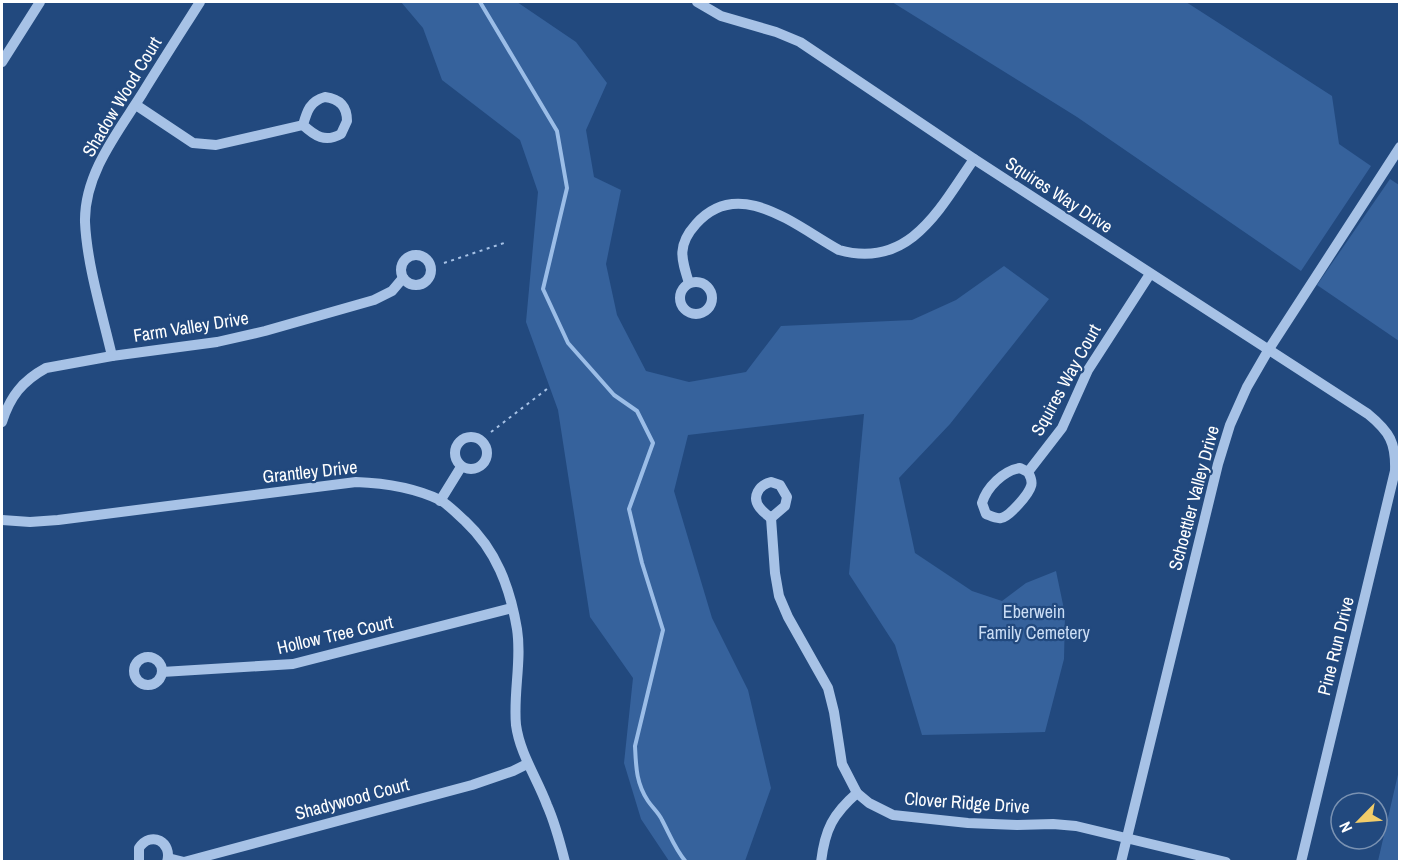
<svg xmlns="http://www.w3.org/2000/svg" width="1401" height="863" viewBox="0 0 1401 863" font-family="'Archivo Narrow',sans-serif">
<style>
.green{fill:#36629c}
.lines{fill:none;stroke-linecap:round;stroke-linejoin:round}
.stream{stroke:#9bbde7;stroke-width:4}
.path{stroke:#a7c2e6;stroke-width:2;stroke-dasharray:3 4.5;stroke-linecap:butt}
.minor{stroke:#a7c2e6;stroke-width:10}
.labels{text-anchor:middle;stroke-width:4.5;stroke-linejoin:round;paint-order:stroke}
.street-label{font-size:18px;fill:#fff;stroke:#22497e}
.park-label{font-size:18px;fill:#caddf5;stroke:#22497e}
</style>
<rect width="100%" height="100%" fill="#22497e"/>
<g class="green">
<path d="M 401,2 L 517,2 L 576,42 L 607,83 L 586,130 L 594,177 L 621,190 L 606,264 L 617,315 L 646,371 L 689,382 L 746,372 L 781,326 L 912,320 L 956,300 L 1004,266 L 1049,299 L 950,424 L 899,478 L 915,553 L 972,591 L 1002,601 L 1026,583 L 1056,571 L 1065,614 L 1064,659 L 1045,732 L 922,735 L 895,645 L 849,574 L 864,414 L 688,435 L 674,491 L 712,618 L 748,690 L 771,788 L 745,861 L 669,861 L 641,819 L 624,763 L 633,678 L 590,617 L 558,410 L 526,322 L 538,192 L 520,140 L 442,80 L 423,28 Z"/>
<path d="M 892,2 L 1186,2 L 1332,96 L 1339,144 L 1371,166 L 1301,271 L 1077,117 Z"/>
<path d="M 1390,179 L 1399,185 L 1399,341 L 1317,285 Z"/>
<path d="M 1399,770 L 1399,861 L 1378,861 Z"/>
</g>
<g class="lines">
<path class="stream" d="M 480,2 L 557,131 L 567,188 L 543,289 L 568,343 L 614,395 L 637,411 L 653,443 L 629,509 L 642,563 L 663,630 L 635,746 C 636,766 636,783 648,801 C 652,807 659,813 662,820 C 670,835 675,849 686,862"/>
<g class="path">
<path d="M 444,263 L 504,243"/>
<path d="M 491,432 L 547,389"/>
</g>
<g class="minor">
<path d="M 697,2 L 721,16 L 776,32 L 800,42 L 974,159 L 1368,414 C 1390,432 1396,443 1395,471 L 1301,862"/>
<path d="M 2,62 L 40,2"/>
<path d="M 325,97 C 340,99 347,107 347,121 L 341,134 C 325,143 315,136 303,125 C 307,111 310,101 325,97 Z"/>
<path d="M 136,105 L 193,143 L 216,145 L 303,125"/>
<circle cx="416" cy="270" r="15"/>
<circle cx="696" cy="298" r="16"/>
<path d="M 689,283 C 681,258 677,245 696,224 C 739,175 797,227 839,250 C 910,270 940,208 974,159"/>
<path d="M 112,356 C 102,313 87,265 85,222 C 84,174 118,132 142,94 C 161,63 181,32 200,2"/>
<path d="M 2,422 C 10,397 22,381 46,368 L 112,356 L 217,342 L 265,331 L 374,300 L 392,291 L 403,278"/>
<circle cx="471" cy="453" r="16"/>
<path d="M 1020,468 L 1028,472 C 1030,476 1033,481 1031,486 C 1029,494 1009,517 1001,518 C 996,519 991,516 986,514 L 982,503 C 987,487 1003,471 1020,468 Z"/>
<path d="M 1028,472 L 1062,428 L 1088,370 L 1150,274"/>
<path d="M 771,482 L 780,485 L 787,497 L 785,506 L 771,518 C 767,515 763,512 760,508 C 751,497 759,485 771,482 Z"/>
<path d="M 440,501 L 461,467"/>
<path d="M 771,518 L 775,573 L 779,596 L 788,617 L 828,688 L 834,712 L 842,764 L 857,793 L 869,803 L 893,815 L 968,823 L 1017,825 L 1053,824 L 1076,826 L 1226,862"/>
<path d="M 2,520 L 30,522 L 58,520 L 356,482 C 383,483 415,488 440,500 C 449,505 457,514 465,521 C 496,550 510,587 517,629 C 522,661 513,693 516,725 C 520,754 537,778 547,805 C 555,823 560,842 565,862"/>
<circle cx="148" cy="671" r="14"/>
<path d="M 162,672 L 293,664 L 512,608"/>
<path d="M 168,858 L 184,862 L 472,785 L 513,771 L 527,764"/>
<path d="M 139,862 L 139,848 C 151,830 173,842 167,862"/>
<path d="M 821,862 C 825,829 833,814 857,793"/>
<path d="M 1121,862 L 1218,464 L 1230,425 L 1247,387 L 1269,349 L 1400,147"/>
</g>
</g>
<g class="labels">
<g class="street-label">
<text transform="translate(122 97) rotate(-59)" y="6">Shadow Wood Court</text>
<text transform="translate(1059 195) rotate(33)" y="6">Squires Way Drive</text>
<text transform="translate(191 327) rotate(-9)" y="6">Farm Valley Drive</text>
<text transform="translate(1066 380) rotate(-61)" y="6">Squires Way Court</text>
<text transform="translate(310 472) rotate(-6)" y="6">Grantley Drive</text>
<text transform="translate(1194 498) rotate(-75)" y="6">Schoettler Valley Drive</text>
<text transform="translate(335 635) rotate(-13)" y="6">Hollow Tree Court</text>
<text transform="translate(1336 646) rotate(-76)" y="6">Pine Run Drive</text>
<text transform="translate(352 799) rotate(-15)" y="6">Shadywood Court</text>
<text transform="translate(967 803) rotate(4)" y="6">Clover Ridge Drive</text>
</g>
<g class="park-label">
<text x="1034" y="618">Eberwein<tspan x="1034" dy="21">Family Cemetery</tspan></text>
</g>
</g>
<rect width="1401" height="863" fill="none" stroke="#ffffff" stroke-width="6"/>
<g transform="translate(1359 821) rotate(245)"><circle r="28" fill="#22497e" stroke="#7a92b2" stroke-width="1.5"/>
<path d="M0-4.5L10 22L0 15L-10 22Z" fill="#f2cd6a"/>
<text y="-9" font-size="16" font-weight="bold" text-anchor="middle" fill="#ffffff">N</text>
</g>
</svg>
